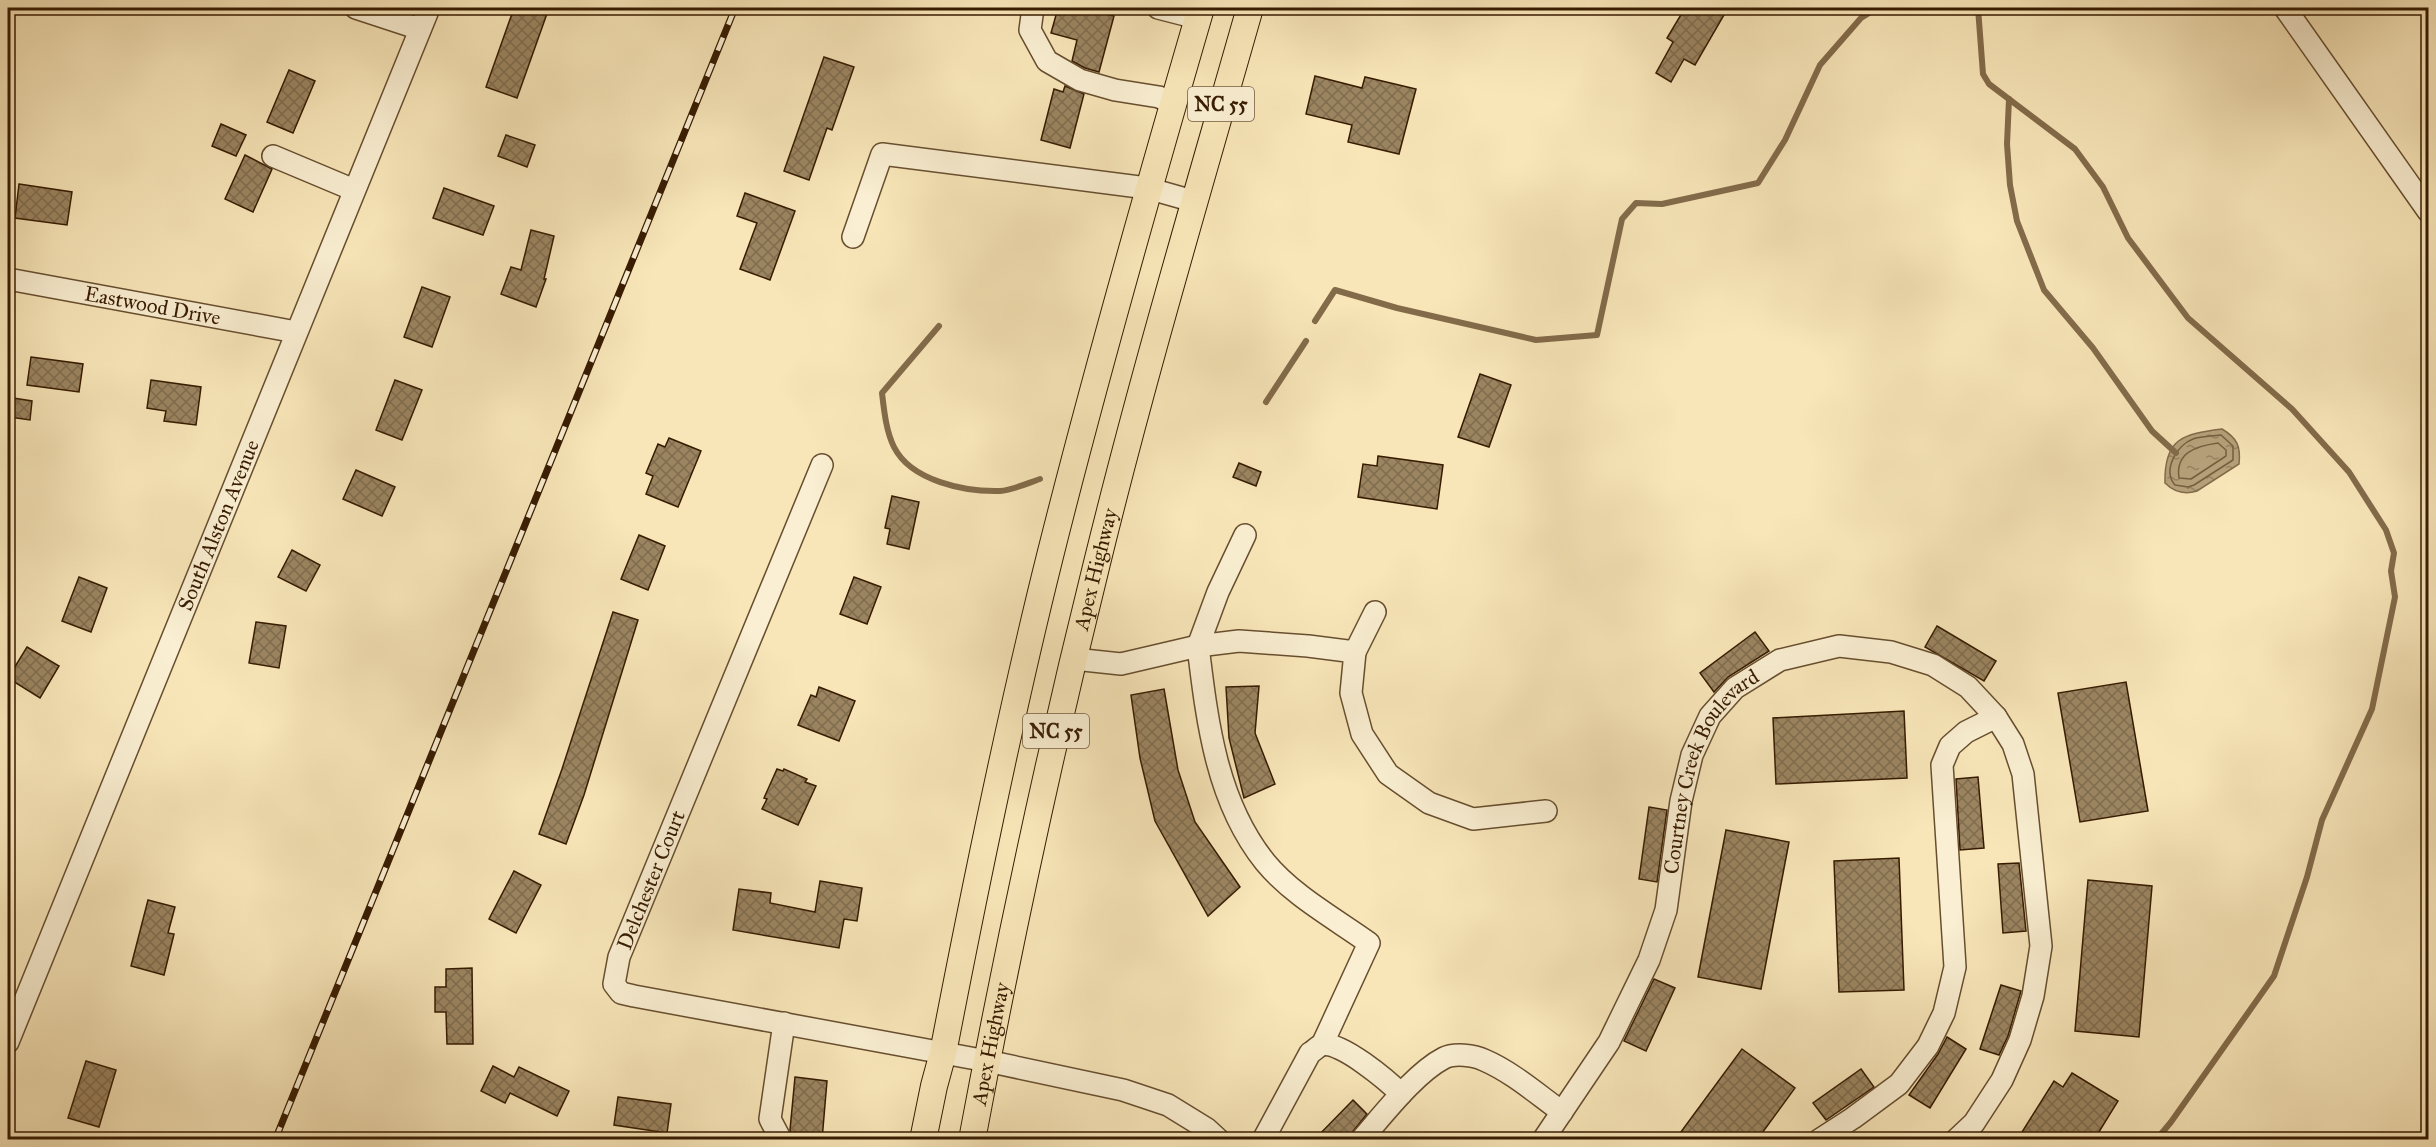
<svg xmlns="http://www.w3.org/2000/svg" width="2436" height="1147" viewBox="0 0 2436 1147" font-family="'IM FELL Great Primer',serif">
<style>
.water{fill:url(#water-ripples);stroke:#836b4a;stroke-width:1.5}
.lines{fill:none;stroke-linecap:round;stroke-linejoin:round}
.shore{stroke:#765e3e;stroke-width:1.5}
.stream{stroke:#836b4a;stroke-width:6}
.building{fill:url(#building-cross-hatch);stroke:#371b01;stroke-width:1.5}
.minor-casing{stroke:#674e2f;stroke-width:24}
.major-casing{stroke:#371b01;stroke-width:28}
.minor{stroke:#faefd2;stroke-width:21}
.major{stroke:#f8e6b9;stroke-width:26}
.rail-casing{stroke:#371b01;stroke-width:7}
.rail{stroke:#faefd2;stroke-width:4.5;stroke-dasharray:14;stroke-linecap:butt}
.labels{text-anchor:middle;stroke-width:4.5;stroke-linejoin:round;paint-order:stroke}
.shield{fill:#faefd2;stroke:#725b40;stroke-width:1.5}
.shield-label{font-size:20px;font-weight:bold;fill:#371b01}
.street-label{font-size:21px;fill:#371b01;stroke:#faefd2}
</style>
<defs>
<pattern id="water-ripples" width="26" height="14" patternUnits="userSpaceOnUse" patternTransform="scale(1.5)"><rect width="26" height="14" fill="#b6a17a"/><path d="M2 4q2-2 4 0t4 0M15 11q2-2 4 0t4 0" fill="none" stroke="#958262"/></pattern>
<pattern id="building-cross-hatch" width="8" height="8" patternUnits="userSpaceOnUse" patternTransform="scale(1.5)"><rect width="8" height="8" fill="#9b8561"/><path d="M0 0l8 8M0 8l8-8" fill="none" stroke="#7f6c4e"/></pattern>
</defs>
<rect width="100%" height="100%" fill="#f8e6b9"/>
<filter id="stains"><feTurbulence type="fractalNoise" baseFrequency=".00333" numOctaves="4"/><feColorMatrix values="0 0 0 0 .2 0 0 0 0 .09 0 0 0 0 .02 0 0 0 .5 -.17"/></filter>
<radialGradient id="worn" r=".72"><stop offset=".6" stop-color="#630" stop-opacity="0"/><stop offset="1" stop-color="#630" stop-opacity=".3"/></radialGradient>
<path class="water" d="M 2222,429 C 2237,438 2241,446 2239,464 L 2197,491 C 2184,495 2174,492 2165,483 C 2164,438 2183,434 2222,429 Z"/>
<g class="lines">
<g class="shore">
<path d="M 2221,435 L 2233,446 L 2233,460 L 2194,485 L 2188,487 L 2175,485 C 2162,470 2177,445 2193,439 C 2200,436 2213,436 2221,435 Z"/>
<path d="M 2218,443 L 2226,450 L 2226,456 L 2191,479 L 2179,478 C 2175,452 2197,446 2218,443 Z"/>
</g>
<g class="stream">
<path d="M 1978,8 L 1983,74 L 1989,84 L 2075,149 L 2103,187 L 2128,238 L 2188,318 L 2292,409 L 2349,472 L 2386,530 L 2394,553 L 2391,571 L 2395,597 L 2372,709 L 2322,820 L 2307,877 L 2274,976 L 2171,1122 L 2156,1140"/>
<path d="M 2009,99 L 2007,144 L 2010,185 L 2017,221 L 2044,290 L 2093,348 L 2152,431 L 2176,453"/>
<path d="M 1315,321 L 1335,290 L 1397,308 L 1536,340 L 1597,335 L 1622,219 L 1636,203 L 1662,204 L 1758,183 L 1785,140 L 1820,65 L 1861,18 L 1877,8"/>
<path d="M 939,326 L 882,393 C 884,410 886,431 894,447 C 911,481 965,492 1000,491 C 1013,490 1028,483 1040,479"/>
<path d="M 1266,402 L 1306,341"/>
</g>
</g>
<g class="building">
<path d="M 514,8 L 549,8 L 517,98 L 486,87 Z"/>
<path d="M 1058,8 L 1084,8 L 1114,16 L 1099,72 L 1085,68 L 1072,61 L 1077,40 L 1051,33 Z"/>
<path d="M 1685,8 L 1728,8 L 1695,65 L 1684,59 L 1671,82 L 1656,73 L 1673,42 L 1667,38 Z"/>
<path d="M 824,57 L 854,67 L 832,130 L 827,128 L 809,180 L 784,171 Z"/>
<path d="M 289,70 L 315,81 L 293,133 L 267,122 Z"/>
<path d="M 1315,76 L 1362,88 L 1365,77 L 1416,89 L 1399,154 L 1348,142 L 1352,125 L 1306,114 Z"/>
<path d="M 1065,86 L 1084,94 L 1070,148 L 1041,140 L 1054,89 L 1063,92 Z"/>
<path d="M 221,124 L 246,135 L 236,156 L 212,146 Z"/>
<path d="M 506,135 L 535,145 L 527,167 L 498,156 Z"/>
<path d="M 245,155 L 272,169 L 253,212 L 225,199 Z"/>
<path d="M 19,184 L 72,192 L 67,225 L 15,218 Z"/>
<path d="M 444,188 L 494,206 L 483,235 L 433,218 Z"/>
<path d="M 745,193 L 795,211 L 770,280 L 740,269 L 757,223 L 737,216 Z"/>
<path d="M 531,230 L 554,236 L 544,279 L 546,279 L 536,307 L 501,294 L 511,267 L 521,270 Z"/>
<path d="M 422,287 L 450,297 L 432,347 L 404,337 Z"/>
<path d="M 31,357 L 83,364 L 79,392 L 27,385 Z"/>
<path d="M 1480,374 L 1511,385 L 1489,447 L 1458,437 Z"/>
<path d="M 151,380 L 201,387 L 196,425 L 164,421 L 166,411 L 147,408 Z"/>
<path d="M 395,380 L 422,390 L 402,440 L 376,430 Z"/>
<path d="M 13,398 L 32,401 L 30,420 L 10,417 Z"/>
<path d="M 669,438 L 701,451 L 678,507 L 646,494 L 653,476 L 646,473 L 658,444 L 665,447 Z"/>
<path d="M 1378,456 L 1443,465 L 1437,509 L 1358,497 L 1363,464 L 1377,466 Z"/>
<path d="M 1239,463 L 1261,472 L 1256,486 L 1233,477 Z"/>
<path d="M 356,470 L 395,487 L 382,516 L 343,499 Z"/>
<path d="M 892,496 L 919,502 L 909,549 L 887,544 L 890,529 L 885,528 Z"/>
<path d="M 639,535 L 665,546 L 648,590 L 621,579 Z"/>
<path d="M 292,550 L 320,565 L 306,591 L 278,577 Z"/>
<path d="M 79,577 L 107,588 L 91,632 L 62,621 Z"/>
<path d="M 854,577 L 881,587 L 867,624 L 840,614 Z"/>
<path d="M 613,612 L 638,620 L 584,795 L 566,844 L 539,834 L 562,769 Z"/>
<path d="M 256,622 L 286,626 L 279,668 L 249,663 Z"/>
<path d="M 1937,626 L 1996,661 L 1984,681 L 1925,647 Z"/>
<path d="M 1755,632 L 1769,651 L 1728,677 L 1714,692 L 1700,673 Z"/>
<path d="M 27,647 L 59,666 L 40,698 L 8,678 Z"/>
<path d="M 2126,682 L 2148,811 L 2080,822 L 2058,693 Z"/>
<path d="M 1259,686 L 1255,733 L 1275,784 L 1244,798 L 1229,738 L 1226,687 Z"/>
<path d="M 819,687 L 855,701 L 839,741 L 798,725 L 811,695 L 816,697 Z"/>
<path d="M 1164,689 L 1178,770 L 1195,822 L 1240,887 L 1208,916 L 1155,821 L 1140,758 L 1131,695 Z"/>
<path d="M 1904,711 L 1907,778 L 1776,784 L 1773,718 Z"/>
<path d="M 777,769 L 783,771 L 784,769 L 807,779 L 805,782 L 816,786 L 798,825 L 762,809 L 767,799 L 764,798 Z"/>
<path d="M 1978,777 L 1984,848 L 1960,850 L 1956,779 Z"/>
<path d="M 1649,807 L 1667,810 L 1657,882 L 1639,879 Z"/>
<path d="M 1726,830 L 1789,842 L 1761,989 L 1698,977 Z"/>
<path d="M 1899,858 L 1904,990 L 1839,992 L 1834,861 Z"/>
<path d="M 2019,863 L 2026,931 L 2003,933 L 1998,864 Z"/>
<path d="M 514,871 L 541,885 L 516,933 L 489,919 Z"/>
<path d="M 2088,880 L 2152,886 L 2139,1037 L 2075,1031 Z"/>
<path d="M 820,881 L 862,888 L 857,921 L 844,919 L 839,948 L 733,930 L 739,889 L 771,893 L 770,903 L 815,912 Z"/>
<path d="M 148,900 L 175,907 L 168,933 L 174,934 L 164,975 L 131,966 Z"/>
<path d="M 472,968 L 473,1044 L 447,1044 L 446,1012 L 435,1012 L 435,987 L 446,987 L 446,969 Z"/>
<path d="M 1654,979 L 1675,988 L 1646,1051 L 1624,1041 Z"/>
<path d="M 2001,985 L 2021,991 L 2008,1036 L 1999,1055 L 1980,1049 Z"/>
<path d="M 1947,1037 L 1966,1049 L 1930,1108 L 1909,1095 L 1938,1054 Z"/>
<path d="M 1742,1049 L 1795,1088 L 1757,1140 L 1675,1140 Z"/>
<path d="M 86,1061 L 116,1070 L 99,1127 L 68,1118 Z"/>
<path d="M 493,1066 L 514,1077 L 519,1067 L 569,1091 L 557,1116 L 510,1093 L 505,1103 L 481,1091 Z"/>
<path d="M 1861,1069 L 1874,1087 L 1826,1120 L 1813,1103 Z"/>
<path d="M 2072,1073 L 2118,1101 L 2094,1140 L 2017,1140 L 2054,1081 L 2063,1087 Z"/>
<path d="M 795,1077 L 827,1081 L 822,1140 L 794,1140 L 790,1130 Z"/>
<path d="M 618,1097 L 671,1104 L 667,1133 L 614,1125 Z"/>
<path d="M 1353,1100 L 1367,1114 L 1350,1135 L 1345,1140 L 1314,1140 Z"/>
</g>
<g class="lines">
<defs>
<g id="minor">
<path d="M 356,8 L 420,29"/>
<path d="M 1033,8 L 1030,30 L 1047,61 L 1080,80 L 1115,90 L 1159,97 L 1172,103"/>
<path d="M 1158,8 L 1197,18"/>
<path d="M 2285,8 L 2428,211"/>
<path d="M 273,156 L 354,190"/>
<path d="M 853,237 L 882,154 L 1147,188 L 1193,201"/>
<path id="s1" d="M 8,279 L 296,332"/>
<path d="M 822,465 L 619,957 L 614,984 L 621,993 L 634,996 L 987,1061 L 1123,1090 L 1168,1105 L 1207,1129 L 1219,1140"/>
<path d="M 1245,535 L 1218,592 L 1198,646 L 1239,641 L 1308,646 L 1355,652 L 1351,693 L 1362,734 L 1388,774 L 1429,803 L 1473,819 L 1546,811"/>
<path d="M 1355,652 L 1375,612"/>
<path d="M 1074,659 L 1121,664 L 1198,646 C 1207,720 1216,801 1265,862 C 1292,895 1334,918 1369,943 L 1322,1045"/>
<path id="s2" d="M 8,1042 L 429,8"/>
<path d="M 781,1140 L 770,1119 L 784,1023"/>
<path d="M 1263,1140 L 1310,1053 C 1314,1051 1318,1046 1322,1045 C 1340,1040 1389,1082 1401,1094"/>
<path d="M 1361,1140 C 1383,1115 1415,1073 1444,1058 C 1454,1053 1474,1055 1484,1060 C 1512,1072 1537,1094 1562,1112"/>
<path id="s3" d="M 1543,1140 L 1609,1042 L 1649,960 L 1666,910 L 1681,801 L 1692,755 L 1710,716 L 1735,688 L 1780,660 L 1839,646 L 1891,652 L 1933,665 L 1968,687 L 1996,717 L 2013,744 L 2023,774 L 2041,946 L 2033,996 L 2020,1040 L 2002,1080 L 1974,1123 L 1956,1140"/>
<path d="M 1819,1140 L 1853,1118 L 1899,1084 L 1928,1046 L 1944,1013 L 1955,967 L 1942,765 L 1950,746 L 1966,732 L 1996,717"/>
</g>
<g id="major">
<path d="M 923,1140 L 934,1086 L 943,1053 C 975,887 1009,720 1050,556 C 1096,372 1148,190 1201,8"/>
<path id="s4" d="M 972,1140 C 1008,947 1049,756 1096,567 C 1142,379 1197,194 1250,8"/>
</g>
</defs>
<use href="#minor" class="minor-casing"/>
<use href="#major" class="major-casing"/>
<use href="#minor" class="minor"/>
<use href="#major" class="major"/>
<defs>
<path id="rail" d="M 275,1140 L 735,8"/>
</defs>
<use href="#rail" class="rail-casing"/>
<use href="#rail" class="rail"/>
</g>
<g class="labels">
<g class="shield">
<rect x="1188" y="87" width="66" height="34" rx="4.5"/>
<rect x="1023" y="714" width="66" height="34" rx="4.5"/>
</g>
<g class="shield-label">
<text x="1221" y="111">NC 55</text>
<text x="1056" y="738">NC 55</text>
</g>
<g class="street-label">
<text dy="7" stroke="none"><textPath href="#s1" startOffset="147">Eastwood Drive</textPath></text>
<text dy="7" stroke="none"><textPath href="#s2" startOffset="558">South Alston Avenue</textPath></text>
<text dy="7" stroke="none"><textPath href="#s4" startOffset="584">Apex Highway</textPath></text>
<text dy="7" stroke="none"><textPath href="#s3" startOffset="412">Courtney Creek Boulevard</textPath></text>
<text transform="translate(651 880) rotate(-68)" y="7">Delchester Court</text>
<text dy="7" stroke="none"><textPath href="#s4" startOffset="98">Apex Highway</textPath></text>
</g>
</g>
<rect width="2436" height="1147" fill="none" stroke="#f8e6b9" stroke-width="30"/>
<rect x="9" y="9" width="2418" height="1129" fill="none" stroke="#371b01" stroke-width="3"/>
<rect x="15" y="15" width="2406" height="1117" fill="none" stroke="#371b01" stroke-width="1.5"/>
<rect width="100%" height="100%" filter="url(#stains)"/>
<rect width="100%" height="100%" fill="url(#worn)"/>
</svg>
